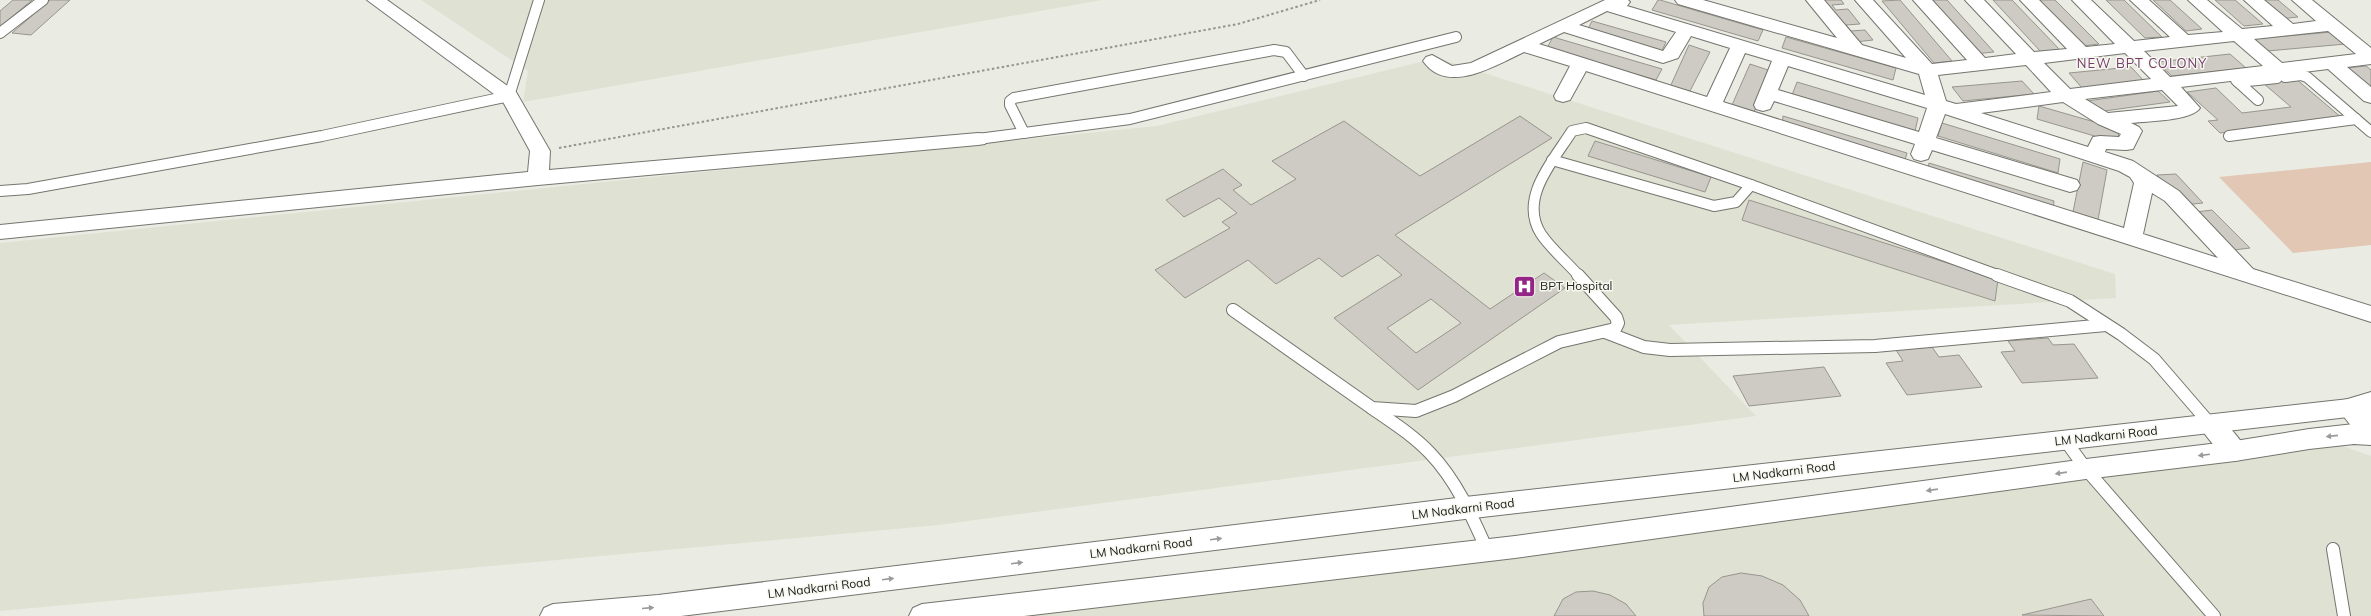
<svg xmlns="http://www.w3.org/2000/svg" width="2371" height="616" viewBox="0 0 2371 616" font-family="Mulish,sans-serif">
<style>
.built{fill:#dfe1d2}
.green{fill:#e1c7b4}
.building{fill:#cecbc4;stroke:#98958e;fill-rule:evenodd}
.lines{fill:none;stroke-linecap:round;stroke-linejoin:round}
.service-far1-casing{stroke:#74756e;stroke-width:12}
.service-casing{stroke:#74756e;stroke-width:14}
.minor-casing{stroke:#74756e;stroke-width:2}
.tertiary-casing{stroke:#74756e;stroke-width:2}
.path{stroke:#94958f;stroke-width:2;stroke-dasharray:2.5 2.5;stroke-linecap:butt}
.service-far1{stroke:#fff;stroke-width:10}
.service{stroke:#fff;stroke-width:12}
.minor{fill:#fff;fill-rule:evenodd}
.tertiary{fill:#fff;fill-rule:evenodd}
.oneway{fill:#9b9b9a}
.labels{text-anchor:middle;stroke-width:3;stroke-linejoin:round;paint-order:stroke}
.poi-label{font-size:12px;fill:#21211e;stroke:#f7f8f0;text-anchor:start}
.street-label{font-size:12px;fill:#21211e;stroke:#f7f8f0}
.neighbourhood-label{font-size:13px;letter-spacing:1px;fill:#753e6c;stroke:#f7f8f0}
</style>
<rect width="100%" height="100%" fill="#eaebe3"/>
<g class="built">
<path d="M 421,0 L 1102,0 L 523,102 L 528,71 Z"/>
<path d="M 1437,58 L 2115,274 L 2116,298 L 1669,325 L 1756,416 L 938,525 L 0,611 L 0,243 L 1157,126 Z"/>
<path d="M 2337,444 L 2371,456 L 2371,616 L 953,616 Z"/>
</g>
<path class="green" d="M 2371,162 L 2371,245 L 2293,253 L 2219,177 Z"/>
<g class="building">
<path d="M 13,0 L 32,0 L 0,27 L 0,11 Z"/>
<path d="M 50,0 L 70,0 L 31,35 L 12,33 Z"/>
<path d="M 1658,0 L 1660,0 L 1763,30 L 1758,41 L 1652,10 Z"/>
<path d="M 1822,0 L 1841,0 L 1844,4 L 1832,5 L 1836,10 L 1848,9 L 1860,24 L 1846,25 L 1851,31 L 1865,30 L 1873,40 L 1855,42 Z"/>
<path d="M 1900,0 L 1952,61 L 1934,63 L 1882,1 Z"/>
<path d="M 1928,0 L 1947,0 L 1994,52 L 1975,54 Z"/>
<path d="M 1993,0 L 2012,0 L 2060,50 L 2041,52 Z"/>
<path d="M 2039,0 L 2055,0 L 2099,44 L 2083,46 Z"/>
<path d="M 2106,0 L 2124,0 L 2162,37 L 2145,38 Z"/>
<path d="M 2153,0 L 2170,0 L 2202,29 L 2186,31 Z"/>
<path d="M 2215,0 L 2235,0 L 2263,24 L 2244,26 Z"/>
<path d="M 2257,0 L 2278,0 L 2298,17 L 2279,19 Z"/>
<path d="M 1592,21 L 1666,42 L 1661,53 L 1587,31 Z"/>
<path d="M 2331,32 L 2346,44 L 2267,51 L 2253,39 Z"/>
<path d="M 1553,37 L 1662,69 L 1656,80 L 1547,48 Z"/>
<path d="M 1786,37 L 1896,68 L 1893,80 L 1782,48 Z"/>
<path d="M 1689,45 L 1710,52 L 1690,91 L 1670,87 Z"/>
<path d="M 2230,54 L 2246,68 L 2172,76 L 2157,62 Z"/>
<path d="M 1750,64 L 1771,71 L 1754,112 L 1732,105 Z"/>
<path d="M 2366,66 L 2371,70 L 2371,88 L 2347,68 Z"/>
<path d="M 2131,67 L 2145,82 L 2082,88 L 2069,73 Z"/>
<path d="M 2296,79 L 2342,118 L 2220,133 L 2208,121 L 2218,120 L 2187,92 L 2216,88 L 2242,113 L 2291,107 L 2263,83 Z"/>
<path d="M 2022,81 L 2034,94 L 1963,101 L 1952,87 Z"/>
<path d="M 1797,82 L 1918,118 L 1915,131 L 1792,95 Z"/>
<path d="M 2158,91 L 2170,102 L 2097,112 L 2087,101 Z"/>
<path d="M 2039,106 L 2119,129 L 2118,143 L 2037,119 Z"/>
<path d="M 1520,116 L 1552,138 L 1395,235 L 1490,309 L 1544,273 L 1565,288 L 1418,390 L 1334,318 L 1402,275 L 1378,255 L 1342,277 L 1319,258 L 1276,284 L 1248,260 L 1185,298 L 1155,270 L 1230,228 L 1222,222 L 1237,213 L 1219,198 L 1184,217 L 1166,200 L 1223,169 L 1242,185 L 1233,190 L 1251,205 L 1296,179 L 1272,161 L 1344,121 L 1420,176 ZM 1431,299 L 1461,323 L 1416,353 L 1387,328 Z"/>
<path d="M 1783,116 L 1907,153 L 1904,164 L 1782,127 Z"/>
<path d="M 1942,123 L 2060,159 L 2058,173 L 1938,136 Z"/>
<path d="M 1595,141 L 1711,177 L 1705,192 L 1588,156 Z"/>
<path d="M 2083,162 L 2107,170 L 2098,220 L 2073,212 Z"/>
<path d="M 1929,163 L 2054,201 L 2053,210 L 1927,172 Z"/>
<path d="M 2176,174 L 2203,203 L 2183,205 L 2157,175 Z"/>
<path d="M 1749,200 L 1998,279 L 1995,301 L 1742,220 Z"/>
<path d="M 2212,210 L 2250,248 L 2234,250 L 2196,212 Z"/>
<path d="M 2048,338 L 2053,345 L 2074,344 L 2098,378 L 2022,383 L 2001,352 L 2015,351 L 2008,341 Z"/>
<path d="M 1932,347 L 1939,357 L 1959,355 L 1982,387 L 1907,395 L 1886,363 L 1903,361 L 1896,350 Z"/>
<path d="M 1824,367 L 1841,396 L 1749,406 L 1733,376 Z"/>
<path d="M 1741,573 L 1762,576 L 1783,585 L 1800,600 L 1809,616 L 1704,616 L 1703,603 L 1709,587 L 1722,577 Z"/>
<path d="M 1593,591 L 1610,595 L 1626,604 L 1636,616 L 1554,616 L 1563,599 L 1576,592 Z"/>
<path d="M 2091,599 L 2104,616 L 2022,615 Z"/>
</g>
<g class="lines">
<defs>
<g id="service-far1">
<path d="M 0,33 L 43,0"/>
<path d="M 2285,77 L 2301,75 L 2307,77 L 2371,132"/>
<path d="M 2236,80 L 2258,100"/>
<path d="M 2238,82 L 2277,78"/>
<path d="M 1024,133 L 1010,105 L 1010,101 L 1014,98 L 1274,50 L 1286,52 L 1304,76"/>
<path d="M 2229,136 L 2356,119"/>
<path d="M 978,139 L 1130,119 L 1456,37"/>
<path d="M 1552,160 L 1714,206 L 1736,202 L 1751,185"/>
<path d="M 0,191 L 28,189 L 322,136 L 509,96 L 539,0"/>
<path d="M 1579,276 C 1567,262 1551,249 1541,234 C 1518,198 1554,160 1572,131 L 1586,128 L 1751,185 L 2000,276"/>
</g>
<g id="service">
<path d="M 1997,275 L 2070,301 L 2121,334 L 2154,359 L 2211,425"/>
<path d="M 1233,310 L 1372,408 L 1416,411 L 1454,396 L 1559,342 L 1615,329 L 1618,323 L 1616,317 L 1578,275"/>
<path d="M 1605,332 L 1644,347 L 1670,350 L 1875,346 L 2106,325"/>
<path d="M 1372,408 C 1392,422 1413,435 1430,453 C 1456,480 1472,516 1487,550"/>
<path d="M 2065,440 L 2086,469 L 2214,616"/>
<path d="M 2333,549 L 2344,616"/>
</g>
<g id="minor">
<path d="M 367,0 L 387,0 L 516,92 L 550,151 L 549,170 L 978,133 L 985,134 L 988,139 L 985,144 L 978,145 L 538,185 L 0,239 L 0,225 L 528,172 L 530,151 L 502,100 Z"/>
<path d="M 1605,0 L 1628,0 L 1630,2 L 1627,6 L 1925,95 L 1919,74 L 1678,4 L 1675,0 L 1703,0 L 1837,38 L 1806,0 L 1824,0 L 1862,45 L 1906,58 L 1855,0 L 1873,0 L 1932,64 L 1967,60 L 1913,0 L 1932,0 L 1985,58 L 2016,54 L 1965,0 L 1984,0 L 2034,52 L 2067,49 L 2020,0 L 2039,0 L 2086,47 L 2115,44 L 2072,0 L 2091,0 L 2134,41 L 2170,37 L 2130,0 L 2149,0 L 2188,35 L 2223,32 L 2188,0 L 2207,0 L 2242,29 L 2273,26 L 2244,0 L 2264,0 L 2293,24 L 2316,21 L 2292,0 L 2312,0 L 2371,48 L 2371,64 L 2347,67 L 2371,87 L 2371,103 L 2364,101 L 2328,69 L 2181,87 L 2200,108 C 2192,121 2147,121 2131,123 L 2139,127 L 2142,131 L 2133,149 L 2126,150 L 2106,149 L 2105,152 L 2133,161 L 2179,191 L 2253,269 L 2371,306 L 2371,322 L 1586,71 L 1570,100 L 1563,102 L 1556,100 L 1554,96 L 1570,66 L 1524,52 C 1496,65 1447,96 1423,61 L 1426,57 L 1432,55 L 1452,66 L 1471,63 ZM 1607,11 L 1676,32 L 1663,51 L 1579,25 ZM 2328,31 L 2356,54 L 2282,63 L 2254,39 ZM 1564,32 L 1663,63 L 1678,58 L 1691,36 L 1730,48 L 1707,97 L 1539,44 ZM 2234,41 L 2263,66 L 2170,77 L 2144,51 ZM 1745,53 L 1772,61 L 1754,105 L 1756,109 L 1763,111 L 1770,109 L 1774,101 L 1915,144 L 1911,154 L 1914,159 L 1921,161 L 1928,159 L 1932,150 L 2070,192 L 2077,190 L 2080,185 L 2077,180 L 1936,138 L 1945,114 L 2119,171 L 2130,177 L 2134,183 L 2124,228 L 1723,102 ZM 2125,53 L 2151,79 L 2070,89 L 2044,63 ZM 2026,65 L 2051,92 L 1956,104 L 1946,101 L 1938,75 ZM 1788,66 L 1927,108 L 1919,132 L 1778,90 ZM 2162,90 L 2178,106 L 2108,113 L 2085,99 ZM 2063,102 L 2098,124 L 2121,134 L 2119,137 L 2100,136 L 2093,137 L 2088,147 L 1981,113 ZM 2152,193 L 2165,201 L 2218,258 L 2143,234 Z"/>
<path d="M 2371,392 L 2371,410 L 2366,412 L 2371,417 L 2371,444 L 2363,441 L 2337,408 L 2341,401 Z"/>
<path d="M 2211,415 C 2225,420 2240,438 2247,451 L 2244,458 C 2241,459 2237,461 2234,461 C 2224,460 2204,434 2199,425 L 2203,418 Z"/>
</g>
<path id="tertiary" d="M 2349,399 L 2371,406 L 2371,445 L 2354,444 L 2309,449 L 2235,461 L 2086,479 L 1515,558 L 1024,616 L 909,616 L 913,608 L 922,604 L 1515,536 L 2086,459 L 2235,441 L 2309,429 L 2354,424 L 2371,425 L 2348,417 L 1465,519 L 681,616 L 540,616 L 544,608 L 553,604 L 658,595 L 1465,497 Z"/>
</defs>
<use href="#service-far1" class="service-far1-casing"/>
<use href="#service" class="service-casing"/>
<use href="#minor" class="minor-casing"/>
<use href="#tertiary" class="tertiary-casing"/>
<path class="path" d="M 559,148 L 1238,24 L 1320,0"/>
<use href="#service-far1" class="service-far1"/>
<use href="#service" class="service"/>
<use href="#minor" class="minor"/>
<use href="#tertiary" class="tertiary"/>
</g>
<defs><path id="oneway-solid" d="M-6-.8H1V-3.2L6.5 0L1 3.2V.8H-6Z"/></defs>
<g class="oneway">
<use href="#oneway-solid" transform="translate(2332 436) rotate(174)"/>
<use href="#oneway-solid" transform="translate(2204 455) rotate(173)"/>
<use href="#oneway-solid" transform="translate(2061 473) rotate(172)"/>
<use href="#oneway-solid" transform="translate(1932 490) rotate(172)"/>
<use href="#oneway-solid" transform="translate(1216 539) rotate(-7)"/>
<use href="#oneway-solid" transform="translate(1017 563) rotate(-7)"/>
<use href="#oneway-solid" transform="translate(888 579) rotate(-7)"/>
<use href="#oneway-solid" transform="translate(648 608) rotate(-5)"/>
</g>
<defs>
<symbol id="hospital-square" viewBox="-11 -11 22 22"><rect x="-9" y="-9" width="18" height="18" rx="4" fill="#942586" stroke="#f7f8f0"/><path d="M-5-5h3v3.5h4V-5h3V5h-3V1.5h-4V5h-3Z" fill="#fff"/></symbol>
</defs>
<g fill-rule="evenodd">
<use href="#hospital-square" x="1512" y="274" width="25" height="25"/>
</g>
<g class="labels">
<g class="poi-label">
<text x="1540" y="290">BPT Hospital</text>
</g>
<g class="street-label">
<text transform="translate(2106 436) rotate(-6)" y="4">LM Nadkarni Road</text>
<text transform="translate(1784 472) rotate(-7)" y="4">LM Nadkarni Road</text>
<text transform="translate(1463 509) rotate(-7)" y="4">LM Nadkarni Road</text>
<text transform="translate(1141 548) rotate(-7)" y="4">LM Nadkarni Road</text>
<text transform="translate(819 588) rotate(-7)" y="4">LM Nadkarni Road</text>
</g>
<g class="neighbourhood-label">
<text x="2142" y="68">NEW BPT COLONY</text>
</g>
</g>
</svg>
